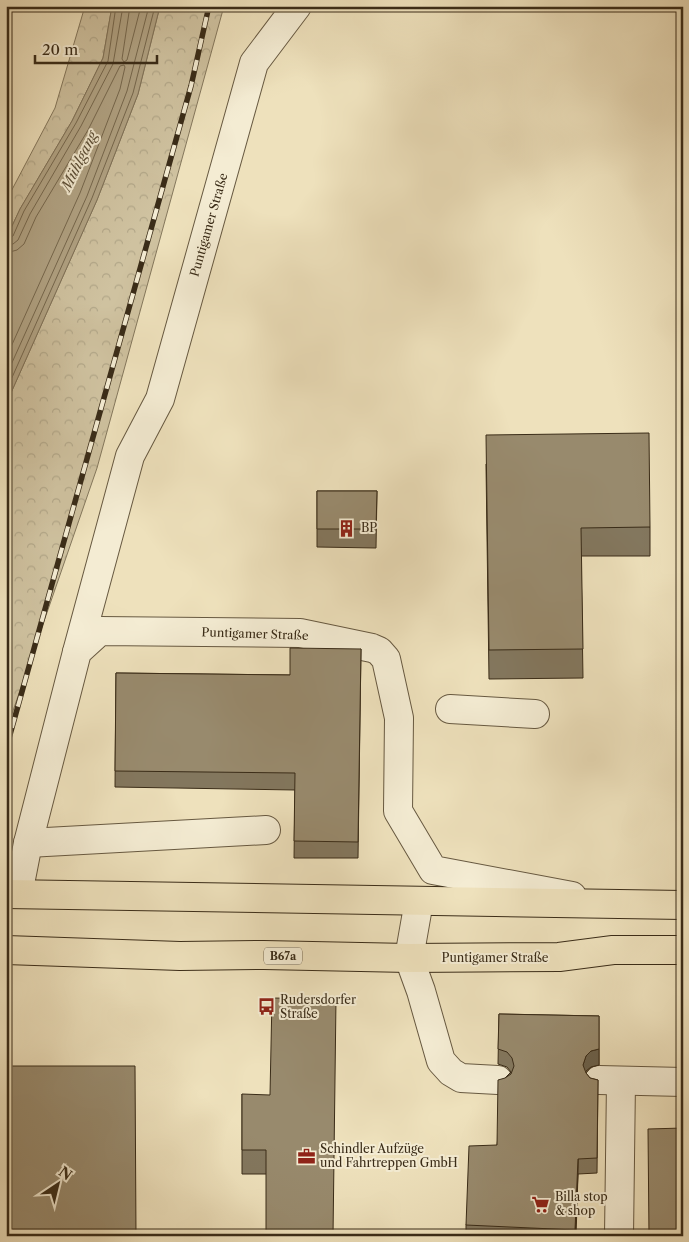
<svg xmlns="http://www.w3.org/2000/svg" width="689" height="1242" viewBox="0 0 689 1242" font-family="'Libre Caslon Text',serif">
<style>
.forest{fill:url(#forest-crowns);stroke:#84775c}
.water{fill:#b1a384;stroke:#817359}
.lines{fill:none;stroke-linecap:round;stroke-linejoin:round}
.shore{stroke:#76684e;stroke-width:1}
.minor-casing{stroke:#675941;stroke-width:30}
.major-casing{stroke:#3a2c18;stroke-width:30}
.minor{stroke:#f4ecd3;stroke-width:28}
.major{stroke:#eee1bc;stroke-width:28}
.rail-casing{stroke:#3a2c18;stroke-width:5.5}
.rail{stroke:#f4ecd3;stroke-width:4;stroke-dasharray:11;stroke-linecap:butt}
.wall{fill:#83775e;stroke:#3a2c18}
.shaded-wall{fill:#6a614c;stroke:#3a2c18}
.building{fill:#988a6d;stroke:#3a2c18}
.labels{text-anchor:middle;stroke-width:4;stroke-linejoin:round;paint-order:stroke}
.shield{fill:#f4ecd3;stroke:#726650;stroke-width:1}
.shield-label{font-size:11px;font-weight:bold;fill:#3a2c18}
.street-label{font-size:12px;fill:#3a2c18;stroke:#f4ecd3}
.poi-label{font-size:12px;fill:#3a2c18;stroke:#f4ecd3;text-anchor:start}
.water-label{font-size:14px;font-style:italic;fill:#5e5038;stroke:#f4ecd3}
</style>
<defs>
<pattern id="forest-crowns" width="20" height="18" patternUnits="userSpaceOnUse" patternTransform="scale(1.25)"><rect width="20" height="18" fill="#cfc2a0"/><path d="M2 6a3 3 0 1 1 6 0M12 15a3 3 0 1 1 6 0" fill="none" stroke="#b2a789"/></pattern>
</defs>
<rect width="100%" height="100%" fill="#eee1bc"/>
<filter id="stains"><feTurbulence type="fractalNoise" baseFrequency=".004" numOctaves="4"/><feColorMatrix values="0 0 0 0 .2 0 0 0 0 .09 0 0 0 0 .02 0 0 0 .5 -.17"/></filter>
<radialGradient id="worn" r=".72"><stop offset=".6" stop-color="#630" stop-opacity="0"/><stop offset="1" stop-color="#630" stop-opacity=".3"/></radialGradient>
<g class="forest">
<path d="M 85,6 L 112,6 L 103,58 L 72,121 L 20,209 L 6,239 L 6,201 L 55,108 Z"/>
<path d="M 160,6 L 224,6 L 97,468 L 6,731 L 6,404 L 97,200 L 138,94 Z"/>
</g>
<path class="water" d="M 112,6 L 160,6 L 138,94 L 97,200 L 6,404 L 6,239 L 20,209 L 72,121 L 103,58 Z"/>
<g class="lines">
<g class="shore">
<path d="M 130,6 L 122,59 L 124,62 L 127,60 L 141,6"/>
<path d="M 6,239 L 13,236 L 24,211 L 76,123 L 108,61 L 116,6"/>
<path d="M 6,245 L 13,244 L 18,240 L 30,214 L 81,126 L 113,64 L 123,6"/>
<path d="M 6,253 L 17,250 L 24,244 L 36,217 L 88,130 L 120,66 L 124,65 L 125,67 L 120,89 L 80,193 L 6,358"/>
<path d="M 6,376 L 87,196 L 127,91 L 149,6"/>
<path d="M 6,391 L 92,198 L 133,93 L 155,6"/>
</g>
<defs>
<g id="minor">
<path d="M 77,652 L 130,456 L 160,399 L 254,63 L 297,6"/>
<path d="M 450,709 L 535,714"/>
<path d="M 28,843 L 266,830"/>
<path d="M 18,894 L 28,843 L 77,652 L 100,631 L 300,633 L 372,648 L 379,651 L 386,659 L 399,718 L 398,811 L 433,870 L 572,896"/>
<path d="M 419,901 L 409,958 L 421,991 L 441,1061 L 451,1072 L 461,1078 L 498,1080"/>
<path d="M 599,1080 L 683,1082"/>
<path d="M 619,1236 L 621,1081"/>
</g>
<g id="major">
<path d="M 6,894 L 683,905"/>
<path d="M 6,950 L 180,956 L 264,955 L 409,958 L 559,957 L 613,950 L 683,950"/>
</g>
</defs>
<use href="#minor" class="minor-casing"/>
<use href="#major" class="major-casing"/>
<use href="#minor" class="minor"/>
<use href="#major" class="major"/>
<defs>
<path id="rail" d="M 6,749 L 191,86 L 209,6"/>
</defs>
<use href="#rail" class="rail-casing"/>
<use href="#rail" class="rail"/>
</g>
<g class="wall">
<path d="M 486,464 L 650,527 L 650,556 L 581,556 L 583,678 L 489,679 Z"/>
<path d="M 317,491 L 377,491 L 376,548 L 317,547 Z"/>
<path d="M 361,649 L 358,858 L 294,858 L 295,790 L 115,787 L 116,673 L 290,675 Z"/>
<path d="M 499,1014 L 599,1016 L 599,1065 L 591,1067 L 586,1073 L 590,1078 L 598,1080 L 597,1173 L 578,1174 L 576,1236 L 466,1236 L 466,1225 L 497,1145 L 505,1078 L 511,1072 L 507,1067 L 498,1064 Z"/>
<path d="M 242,1094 L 334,1236 L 266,1174 L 242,1174 Z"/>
</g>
<g class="shaded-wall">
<path d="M 6,6 L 12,6 L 6,18 Z"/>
<path d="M 599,1049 L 599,1065 L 591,1067 L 586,1071 L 583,1080 L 583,1065 L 586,1056 L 591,1051 Z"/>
<path d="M 578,1159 L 578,1174 L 575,1236 Z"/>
</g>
<g class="building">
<path d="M 649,433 L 650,527 L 581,528 L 583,649 L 489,650 L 486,435 Z"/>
<path d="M 317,491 L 377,491 L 376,529 L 317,529 Z"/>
<path d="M 290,648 L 361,649 L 358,842 L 294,841 L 295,773 L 115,771 L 116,673 L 290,675 Z"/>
<path d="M 272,998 L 336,999 L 333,1236 L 266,1236 L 266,1150 L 242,1150 L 242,1094 L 270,1095 Z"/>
<path d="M 499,1014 L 599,1016 L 599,1049 L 591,1051 L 586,1056 L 583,1065 L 586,1073 L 590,1078 L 598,1080 L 597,1158 L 578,1159 L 575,1230 L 466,1225 L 469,1146 L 497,1145 L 498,1080 L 505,1078 L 511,1074 L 514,1066 L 512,1058 L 507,1052 L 498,1049 Z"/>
<path d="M 6,1066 L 135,1066 L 136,1236 L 6,1236 Z"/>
<path d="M 683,1128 L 683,1236 L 649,1236 L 648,1129 Z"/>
</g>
<defs>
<symbol id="building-bare" viewBox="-9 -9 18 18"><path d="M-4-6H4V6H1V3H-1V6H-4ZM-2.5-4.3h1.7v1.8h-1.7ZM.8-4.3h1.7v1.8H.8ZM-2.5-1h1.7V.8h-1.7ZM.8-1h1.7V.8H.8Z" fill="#8f2418" stroke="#f4ecd3" stroke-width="2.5" paint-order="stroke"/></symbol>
<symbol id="bus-bare" viewBox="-9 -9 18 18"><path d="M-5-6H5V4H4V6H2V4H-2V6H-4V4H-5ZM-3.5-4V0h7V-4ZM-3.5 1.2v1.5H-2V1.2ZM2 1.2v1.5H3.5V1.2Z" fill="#8f2418" stroke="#f4ecd3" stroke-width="2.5" paint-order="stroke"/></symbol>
<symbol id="office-bare" viewBox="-9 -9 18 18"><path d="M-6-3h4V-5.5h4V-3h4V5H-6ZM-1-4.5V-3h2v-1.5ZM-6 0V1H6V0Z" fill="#8f2418" stroke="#f4ecd3" stroke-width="2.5" paint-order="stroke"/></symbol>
<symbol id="supermarket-bare" viewBox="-9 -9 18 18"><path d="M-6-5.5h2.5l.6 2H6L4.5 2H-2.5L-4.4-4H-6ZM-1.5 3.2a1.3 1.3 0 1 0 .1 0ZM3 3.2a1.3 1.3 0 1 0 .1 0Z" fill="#8f2418" stroke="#f4ecd3" stroke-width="2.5" paint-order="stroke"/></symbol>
</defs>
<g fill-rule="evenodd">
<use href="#building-bare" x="334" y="516" width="25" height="25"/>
<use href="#bus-bare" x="254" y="994" width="25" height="25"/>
<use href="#office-bare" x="294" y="1144" width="25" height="25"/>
<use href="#supermarket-bare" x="528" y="1192" width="25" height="25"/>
</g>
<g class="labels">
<rect class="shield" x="264" y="947.5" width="38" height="17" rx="4"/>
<g class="shield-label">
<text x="283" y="960">B67a</text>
</g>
<g class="street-label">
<text transform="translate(209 225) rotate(-74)" y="4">Puntigamer Straße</text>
<text transform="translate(255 634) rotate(2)" y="4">Puntigamer Straße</text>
<text x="495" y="962">Puntigamer Straße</text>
</g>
<g class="poi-label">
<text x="361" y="532">BP</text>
<text x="280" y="1004">Rudersdorfer<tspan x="280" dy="14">Straße</tspan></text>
<text x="320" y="1153">Schindler Aufzüge<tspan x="320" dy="14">und Fahrtreppen GmbH</tspan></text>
<text x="555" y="1201">Billa stop<tspan x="555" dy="14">&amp; shop</tspan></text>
</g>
<g class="water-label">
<text transform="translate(79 161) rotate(-64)" y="5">Mühlgang</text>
</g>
</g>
<rect width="689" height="1242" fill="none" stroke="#eee1bc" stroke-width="25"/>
<rect x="8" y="8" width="674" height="1227" fill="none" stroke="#3a2c18" stroke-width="2.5"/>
<rect x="12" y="12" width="664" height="1217" fill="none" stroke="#3a2c18"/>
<g transform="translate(58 1184) rotate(35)" stroke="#f4ecd3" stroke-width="4" paint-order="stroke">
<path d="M0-4L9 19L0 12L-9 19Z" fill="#3a2c18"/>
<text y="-8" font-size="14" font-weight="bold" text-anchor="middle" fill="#3a2c18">N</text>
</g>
<path d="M35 55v8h122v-8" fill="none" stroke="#3a2c18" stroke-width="2.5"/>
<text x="42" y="55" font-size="15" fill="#3a2c18" stroke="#f4ecd3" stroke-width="4" paint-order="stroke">20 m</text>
<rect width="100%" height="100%" filter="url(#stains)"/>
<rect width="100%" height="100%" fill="url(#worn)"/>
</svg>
